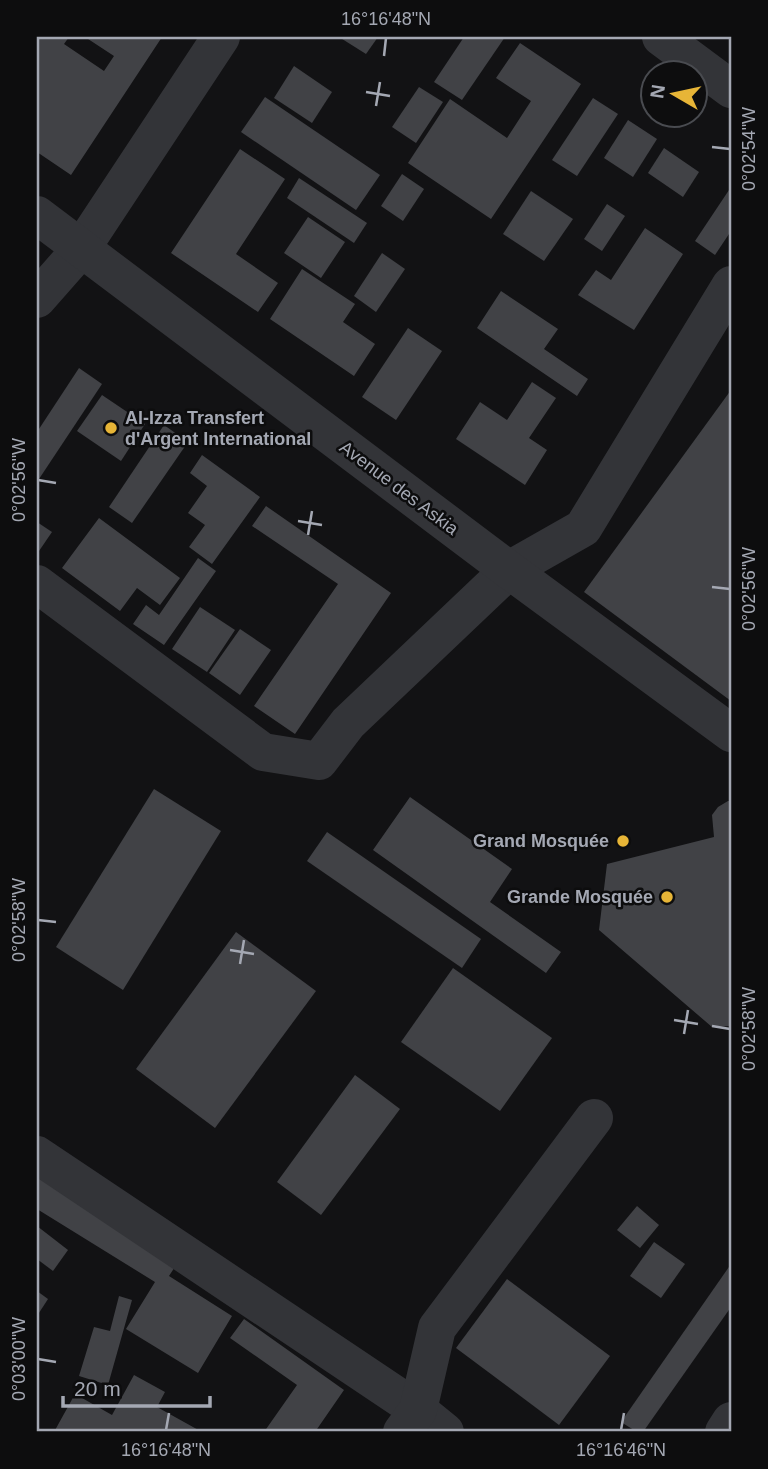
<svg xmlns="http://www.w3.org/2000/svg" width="768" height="1469" viewBox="0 0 768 1469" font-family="Arial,sans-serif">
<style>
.building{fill:#414246}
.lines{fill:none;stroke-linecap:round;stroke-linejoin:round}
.minor{stroke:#333438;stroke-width:38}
.tertiary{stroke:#333438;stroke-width:38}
.ticks{fill:none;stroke:#a4a8b3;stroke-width:2.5}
.poi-dot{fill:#e7b537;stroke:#0d0d0e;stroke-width:2.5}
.labels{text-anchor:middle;stroke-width:5;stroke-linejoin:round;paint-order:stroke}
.poi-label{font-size:18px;font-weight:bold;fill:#a4a8b3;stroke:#0d0d0e;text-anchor:end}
.street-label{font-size:18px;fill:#a4a8b3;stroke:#0d0d0e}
.neatline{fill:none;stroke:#a4a8b3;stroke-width:2.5}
.ticks-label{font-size:18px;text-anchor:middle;fill:#a4a8b3}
</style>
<rect width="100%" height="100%" fill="#121214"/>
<g class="building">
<path d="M 37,37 L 69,37 L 64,44 L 104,71 L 114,56 L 85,37 L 162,37 L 71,175 L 37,152 Z"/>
<path d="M 339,37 L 378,37 L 366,54 Z"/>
<path d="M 464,37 L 505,37 L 462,100 L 434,82 Z"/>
<path d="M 520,43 L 581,84 L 491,219 L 408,163 L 450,99 L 507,138 L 531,101 L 496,78 Z"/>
<path d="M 294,66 L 332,92 L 312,123 L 274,98 Z"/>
<path d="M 419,87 L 443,102 L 416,143 L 392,127 Z"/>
<path d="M 265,97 L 380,175 L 356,210 L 241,132 Z"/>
<path d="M 593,98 L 618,114 L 577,176 L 552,160 Z"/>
<path d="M 628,120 L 657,139 L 633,177 L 604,158 Z"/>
<path d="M 664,148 L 699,172 L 683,197 L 648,173 Z"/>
<path d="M 240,149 L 285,179 L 236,254 L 278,283 L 258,312 L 171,253 Z"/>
<path d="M 402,174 L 424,189 L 403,221 L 381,206 Z"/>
<path d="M 299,178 L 367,223 L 354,243 L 287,198 Z"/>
<path d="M 731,187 L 731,231 L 715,255 L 695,241 Z"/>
<path d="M 531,191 L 573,219 L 544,261 L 503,234 Z"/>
<path d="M 607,204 L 625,216 L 602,251 L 584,239 Z"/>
<path d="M 308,217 L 345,242 L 321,278 L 284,253 Z"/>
<path d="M 645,228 L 683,254 L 634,330 L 578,295 L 596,270 L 611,280 Z"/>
<path d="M 382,253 L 405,269 L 376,312 L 354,296 Z"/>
<path d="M 302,269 L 355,304 L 343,322 L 375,344 L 354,376 L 270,319 Z"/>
<path d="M 501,291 L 558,329 L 544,349 L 588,379 L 577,396 L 477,328 Z"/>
<path d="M 408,328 L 442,351 L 396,420 L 362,397 Z"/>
<path d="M 79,368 L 102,384 L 37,482 L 37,432 Z"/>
<path d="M 532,382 L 556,398 L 529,438 L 547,450 L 525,485 L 456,439 L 480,402 L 507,420 Z"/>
<path d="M 731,390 L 731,701 L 584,592 Z"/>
<path d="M 102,395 L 145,424 L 121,461 L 77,431 Z"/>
<path d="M 164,425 L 188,442 L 132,523 L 109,507 Z"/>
<path d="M 202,455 L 260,497 L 212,564 L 189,547 L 205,525 L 188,513 L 207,486 L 190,473 Z"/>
<path d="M 266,506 L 391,593 L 295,734 L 254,706 L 338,584 L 252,526 Z"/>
<path d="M 99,518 L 180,578 L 160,605 L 137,588 L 120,611 L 62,568 Z"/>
<path d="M 37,522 L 52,532 L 39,551 L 37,550 Z"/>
<path d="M 198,558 L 216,571 L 164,645 L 133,624 L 146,605 L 159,615 Z"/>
<path d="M 200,607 L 235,630 L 207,672 L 172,649 Z"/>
<path d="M 240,629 L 271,650 L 240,695 L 209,673 Z"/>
<path d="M 154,789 L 221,831 L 123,990 L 56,947 Z"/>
<path d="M 410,797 L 512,869 L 490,902 L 561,952 L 546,973 L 373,850 Z"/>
<path d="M 728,801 L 731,801 L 731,1026 L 712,1027 L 599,930 L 607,864 L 714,837 L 712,815 L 718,807 Z"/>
<path d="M 327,832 L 481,939 L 462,968 L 307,861 Z"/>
<path d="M 236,932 L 316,991 L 215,1128 L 136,1069 Z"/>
<path d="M 453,968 L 552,1038 L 500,1111 L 401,1042 Z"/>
<path d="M 355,1075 L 400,1109 L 321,1215 L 277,1182 Z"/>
<path d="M 37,1171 L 180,1259 L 169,1276 L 232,1316 L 198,1373 L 126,1329 L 155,1282 L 37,1209 Z"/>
<path d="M 637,1206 L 659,1225 L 640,1248 L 617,1230 Z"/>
<path d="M 37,1226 L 68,1250 L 53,1271 L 37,1259 Z"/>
<path d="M 654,1242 L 685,1264 L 661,1298 L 630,1276 Z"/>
<path d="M 731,1264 L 731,1307 L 643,1432 L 637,1432 L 621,1422 Z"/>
<path d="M 507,1279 L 610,1356 L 559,1425 L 456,1348 Z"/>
<path d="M 37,1291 L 48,1299 L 37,1316 Z"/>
<path d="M 119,1296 L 132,1300 L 108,1385 L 79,1376 L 94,1327 L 110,1331 Z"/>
<path d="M 244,1319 L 344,1390 L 315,1432 L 264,1432 L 297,1385 L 230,1338 Z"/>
<path d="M 134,1375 L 165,1392 L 157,1407 L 202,1432 L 54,1432 L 75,1394 L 112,1415 Z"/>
</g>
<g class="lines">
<g class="minor">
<path d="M 661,37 L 731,89"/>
<path d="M 37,299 L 81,249 L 221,37"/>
<path d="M 37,584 L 263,752 L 319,761 L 348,723 L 509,570 L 583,528 L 731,285"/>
<path d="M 37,1155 L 418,1410 L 445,1432"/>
<path d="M 402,1432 L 418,1410 L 437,1328 L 594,1118"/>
<path d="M 724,1432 L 731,1421"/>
</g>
<path class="tertiary" d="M 37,215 L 509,570 L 731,733"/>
</g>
<path class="ticks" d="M 384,56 L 386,38M 366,92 L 390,96M 376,106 L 380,82M 712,147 L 730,149M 38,480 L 56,483M 298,521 L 322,525M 308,535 L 312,511M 712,587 L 730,589M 38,920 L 56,922M 230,950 L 254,954M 240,964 L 244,940M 674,1020 L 698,1024M 712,1026 L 730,1029M 684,1034 L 688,1010M 38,1359 L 56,1362M 166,1430 L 169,1413M 621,1430 L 624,1413"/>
<g class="poi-dot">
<circle cx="111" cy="428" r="7"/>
<circle cx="623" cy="841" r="7"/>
<circle cx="667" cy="897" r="7"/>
</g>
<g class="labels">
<g class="poi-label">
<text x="125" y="424" text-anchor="start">Al-Izza Transfert<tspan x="125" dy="21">d'Argent International</tspan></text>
<text x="609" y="847">Grand Mosquée</text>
<text x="653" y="903">Grande Mosquée</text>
</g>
<g class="street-label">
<text transform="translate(399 488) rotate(37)" y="6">Avenue des Askia</text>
</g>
</g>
<rect width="768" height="1469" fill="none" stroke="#0d0d0e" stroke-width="77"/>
<g transform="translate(674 94) rotate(279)"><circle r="33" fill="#0d0d0e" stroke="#494b50" stroke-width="2"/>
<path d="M0-5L12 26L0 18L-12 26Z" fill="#e7b537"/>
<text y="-10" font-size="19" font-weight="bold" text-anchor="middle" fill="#a4a8b3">N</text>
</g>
<path d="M63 1396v10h147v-10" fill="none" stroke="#a4a8b3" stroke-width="3.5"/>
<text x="74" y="1396" font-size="21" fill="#a4a8b3" stroke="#0d0d0e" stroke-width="5" paint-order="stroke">20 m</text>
<rect x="38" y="38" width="692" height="1392" class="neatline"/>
<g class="ticks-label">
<text x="386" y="25">16°16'48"N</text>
<text transform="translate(749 149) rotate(-90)" y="6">0°02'54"W</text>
<text transform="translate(19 480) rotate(-90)" y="6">0°02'56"W</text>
<text transform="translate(749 589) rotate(-90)" y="6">0°02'56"W</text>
<text transform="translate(19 920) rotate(-90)" y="6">0°02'58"W</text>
<text transform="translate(749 1029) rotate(-90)" y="6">0°02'58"W</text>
<text transform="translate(19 1359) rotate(-90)" y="6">0°03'00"W</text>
<text x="166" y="1456">16°16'48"N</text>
<text x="621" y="1456">16°16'46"N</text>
</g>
</svg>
